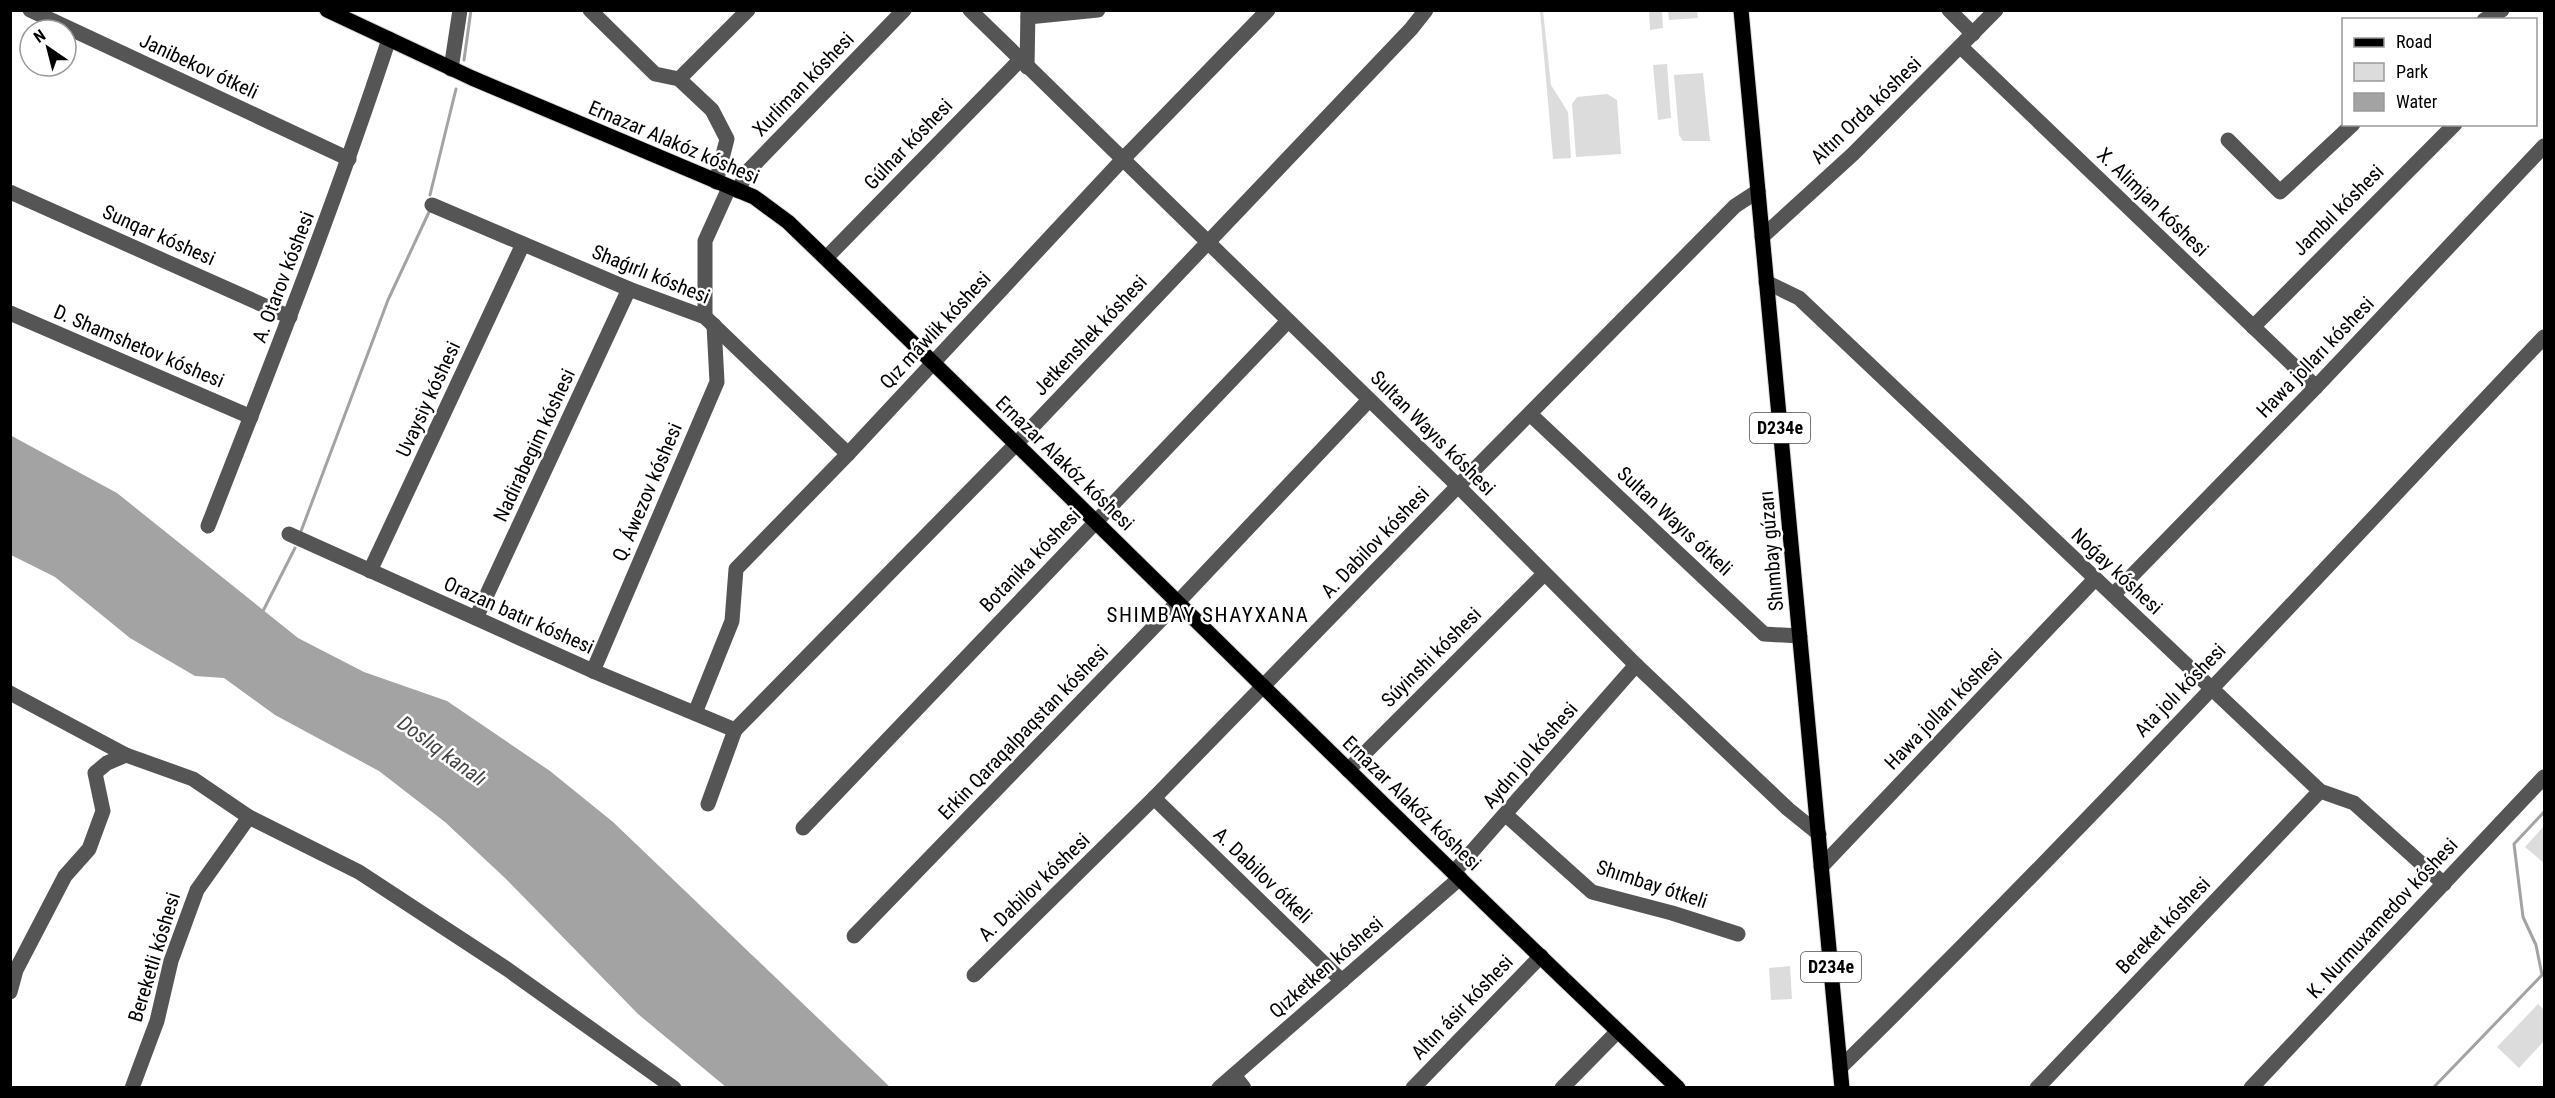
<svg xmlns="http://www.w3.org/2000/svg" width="2555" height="1098" viewBox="0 0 2555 1098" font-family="'Roboto Condensed',sans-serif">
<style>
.green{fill:#dcdcdc}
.water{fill:#a3a3a3}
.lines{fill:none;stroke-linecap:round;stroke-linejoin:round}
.stream{stroke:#a3a3a3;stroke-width:3}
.major-casing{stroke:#dbdbdb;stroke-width:17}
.minor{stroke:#555;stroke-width:15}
.major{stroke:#000;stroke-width:15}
.labels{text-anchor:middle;stroke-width:5;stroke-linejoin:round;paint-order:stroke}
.shield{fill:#fff;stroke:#4c4c4c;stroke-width:1.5}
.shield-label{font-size:18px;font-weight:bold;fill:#000}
.street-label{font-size:20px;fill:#000;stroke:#fff}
.neighbourhood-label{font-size:21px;letter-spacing:1.5px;fill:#000;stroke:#fff}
.water-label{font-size:21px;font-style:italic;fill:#444;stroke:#fff}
</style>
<rect width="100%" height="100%" fill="#fff"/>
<g class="green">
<path d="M 1540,11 L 1543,11 L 1551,85 L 1568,112 L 1571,158 L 1553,159 Z"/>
<path d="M 1649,11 L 1662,11 L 1663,28 L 1650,30 Z"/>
<path d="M 1668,11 L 1697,11 L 1698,18 L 1669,20 Z"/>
<path d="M 1667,64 L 1671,118 L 1658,120 L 1653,65 Z"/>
<path d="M 1703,73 L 1710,141 L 1683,141 L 1679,135 L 1674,75 Z"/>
<path d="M 1607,94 L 1617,100 L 1621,154 L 1576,157 L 1572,104 L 1577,97 Z"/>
<path d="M 2544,826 L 2544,863 L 2525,847 Z"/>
<path d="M 1790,966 L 1792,999 L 1771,1000 L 1769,968 Z"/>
<path d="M 2538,1004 L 2544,1010 L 2544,1041 L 2519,1068 L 2497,1047 Z"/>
</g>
<path class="water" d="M 10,435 L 117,493 L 298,638 L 364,672 L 447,701 L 550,771 L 613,822 L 890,1087 L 726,1087 L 638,1014 L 505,878 L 445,822 L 379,771 L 275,715 L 224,678 L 195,676 L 130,638 L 55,577 L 11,555 Z"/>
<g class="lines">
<g class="stream">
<path d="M 464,60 L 471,10"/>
<path d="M 430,195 L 456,89"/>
<path d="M 300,534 L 388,300 L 429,212"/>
<path d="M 263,611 L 295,548"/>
<path d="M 2433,1088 L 2542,975 L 2536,945 L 2523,917 L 2514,844 L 2544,812"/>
</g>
<defs>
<g id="major">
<path d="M 327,10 L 472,78 L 754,197 L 788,222 C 1086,509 1377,803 1678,1088"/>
<path d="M 1741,10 L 1842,1088"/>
</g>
</defs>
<use href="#major" class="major-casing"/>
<g class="minor">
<path d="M 30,10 L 349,159"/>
<path d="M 590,10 L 655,74 L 679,79 L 712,110 L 727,139 L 716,182"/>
<path d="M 970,10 L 1458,486 L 1636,665 L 1788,809 L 1819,834"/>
<path d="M 1949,10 L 1973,34"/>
<path d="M 1028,17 L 1098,10"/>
<path d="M 2484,20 L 2502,10"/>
<path d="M 1961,47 L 2316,387"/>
<path d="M 1027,67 L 1028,10"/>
<path d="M 451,69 L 460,10"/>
<path d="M 679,79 L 748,10"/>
<path d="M 2228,140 L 2280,192 L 2353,124"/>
<path d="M 738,191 L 747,172 L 904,10"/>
<path d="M 10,192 L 290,317"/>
<path d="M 432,205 L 629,289 L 705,317 L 848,454"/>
<path d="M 1762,237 L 1853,154 L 1996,10"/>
<path d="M 826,258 L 1020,60"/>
<path d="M 1766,282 L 1799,298 L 2320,791 L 2354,803 L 2444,884"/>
<path d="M 10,313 L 251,417"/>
<path d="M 705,317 L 705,241 L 729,188"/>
<path d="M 2253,327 L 2455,124"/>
<path d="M 1531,415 L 1764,634 L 1800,636"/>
<path d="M 208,526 C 271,365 335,204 389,39"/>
<path d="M 289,534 L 593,671 L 735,730"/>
<path d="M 370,571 L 523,244"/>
<path d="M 2113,595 L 2316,387 L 2544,146"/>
<path d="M 476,618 L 629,289"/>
<path d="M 593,671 L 717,382 L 714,325"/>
<path d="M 10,693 L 126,755 L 193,779 L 249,817 L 359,872 L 507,969 L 674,1088"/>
<path d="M 695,713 L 732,621 L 736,569 L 848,454 L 1123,159 L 1268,10"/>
<path d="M 1348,770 L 1544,574"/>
<path d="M 1154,798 L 1342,981"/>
<path d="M 708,804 L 735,730 L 1016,444 L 1411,29 L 1426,10"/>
<path d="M 1506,815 L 1592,892 L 1672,913 L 1738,934"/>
<path d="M 803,828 L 1288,321"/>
<path d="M 1821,867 L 2095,579"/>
<path d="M 1454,872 L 1636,665"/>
<path d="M 854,936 L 1179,601 L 1369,400"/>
<path d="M 974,975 L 1154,798 L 1458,486 L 1735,206 L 1758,191"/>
<path d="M 10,992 L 16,970 L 65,876 L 89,849 L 103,811 L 95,773 L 107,763 L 126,755"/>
<path d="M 1840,1068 C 2082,831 2312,582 2544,337"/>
<path d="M 1234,1075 L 1244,1088"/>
<path d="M 132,1088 L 157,1021 L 171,961 L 197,890 L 249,817"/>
<path d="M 1219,1088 L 1460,878"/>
<path d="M 1413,1088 L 1541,956"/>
<path d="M 1562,1088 L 1618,1031"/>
<path d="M 2037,1088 L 2320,791"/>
<path d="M 2251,1088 L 2544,777"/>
</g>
<use href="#major" class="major"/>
</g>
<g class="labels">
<g class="shield">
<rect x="1750" y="413" width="60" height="30" rx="4.5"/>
<rect x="1801" y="952" width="60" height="30" rx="4.5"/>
</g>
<g class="shield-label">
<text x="1780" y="434">D234e</text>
<text x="1831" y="973">D234e</text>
</g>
<g class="street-label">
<text transform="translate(199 66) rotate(25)" y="7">Janibekov ótkeli</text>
<text transform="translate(803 84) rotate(-46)" y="7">Xurliman kóshesi</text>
<text transform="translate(1866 110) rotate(-44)" y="7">Altın Orda kóshesi</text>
<text transform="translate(674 142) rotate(23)" y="7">Ernazar Alakóz kóshesi</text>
<text transform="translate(908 144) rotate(-46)" y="7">Gúlnar kóshesi</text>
<text transform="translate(2153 202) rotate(44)" y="7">X. Alimjan kóshesi</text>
<text transform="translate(2338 210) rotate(-45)" y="7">Jambıl kóshesi</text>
<text transform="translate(159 235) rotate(24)" y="7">Sunqar kóshesi</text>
<text transform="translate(651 274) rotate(22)" y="7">Shaǵırlı kóshesi</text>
<text transform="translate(283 277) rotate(-69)" y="7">A. Otarov kóshesi</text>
<text transform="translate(935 330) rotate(-47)" y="7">Qız máwlik kóshesi</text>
<text transform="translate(1090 335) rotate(-47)" y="7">Jetkenshek kóshesi</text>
<text transform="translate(139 346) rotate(23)" y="7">D. Shamshetov kóshesi</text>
<text transform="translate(2315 357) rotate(-46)" y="7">Hawa jolları kóshesi</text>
<text transform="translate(428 399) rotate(-65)" y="7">Uvaysiy kóshesi</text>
<text transform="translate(1433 433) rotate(45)" y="7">Sultan Wayıs kóshesi</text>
<text transform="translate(534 445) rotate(-65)" y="7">Nadirabegim kóshesi</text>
<text transform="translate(1065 463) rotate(44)" y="7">Ernazar Alakóz kóshesi</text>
<text transform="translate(647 492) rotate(-67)" y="7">Q. Áwezov kóshesi</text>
<text transform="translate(1675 521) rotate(43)" y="7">Sultan Wayıs ótkeli</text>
<text transform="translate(1375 542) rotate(-46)" y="7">A. Dabilov kóshesi</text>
<text transform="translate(1771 551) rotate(-95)" y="7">Shımbay gúzarı</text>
<text transform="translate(1030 560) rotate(-46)" y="7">Botanika kóshesi</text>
<text transform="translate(2117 571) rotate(43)" y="7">Noǵay kóshesi</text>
<text transform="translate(519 615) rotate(24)" y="7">Orazan batır kóshesi</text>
<text transform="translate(1431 657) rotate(-45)" y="7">Súyinshi kóshesi</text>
<text transform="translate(2180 690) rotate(-46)" y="7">Ata jolı kóshesi</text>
<text transform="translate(1943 709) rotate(-46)" y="7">Hawa jolları kóshesi</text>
<text transform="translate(1023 732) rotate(-46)" y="7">Erkin Qaraqalpaqstan kóshesi</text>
<text transform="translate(1530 755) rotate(-49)" y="7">Aydın jol kóshesi</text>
<text transform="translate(1412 803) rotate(44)" y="7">Ernazar Alakóz kóshesi</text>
<text transform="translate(1263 875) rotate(44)" y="7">A. Dabilov ótkeli</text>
<text transform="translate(1652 884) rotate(18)" y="7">Shımbay ótkeli</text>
<text transform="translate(1034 887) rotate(-44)" y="7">A. Dabilov kóshesi</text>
<text transform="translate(2382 918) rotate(-47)" y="7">K. Nurmuxamedov kóshesi</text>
<text transform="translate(2163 925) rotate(-46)" y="7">Bereket kóshesi</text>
<text transform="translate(154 957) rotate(-73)" y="7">Bereketli kóshesi</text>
<text transform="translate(1326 967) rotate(-41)" y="7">Qızketken kóshesi</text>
<text transform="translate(1462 1007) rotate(-46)" y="7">Altın ásir kóshesi</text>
</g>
<g class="neighbourhood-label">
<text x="1208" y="622">SHIMBAY SHAYXANA</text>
</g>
<g class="water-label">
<text transform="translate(442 751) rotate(36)" y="7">Doslıq kanalı</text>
</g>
</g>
<rect width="2555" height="1098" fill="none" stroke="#000000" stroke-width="24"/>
<rect x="2342" y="18" width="195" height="108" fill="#ffffff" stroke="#999999" stroke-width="1.5"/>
<rect x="2354" y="38" width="30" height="9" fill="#000000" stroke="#999999" stroke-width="1.5"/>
<text x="2396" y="48" font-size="18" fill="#000000">Road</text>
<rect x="2354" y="63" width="30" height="18" fill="#dcdcdc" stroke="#999999" stroke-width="1.5"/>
<text x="2396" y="78" font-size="18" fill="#000000">Park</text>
<rect x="2354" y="93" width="30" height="18" fill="#a3a3a3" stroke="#999999" stroke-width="1.5"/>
<text x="2396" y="108" font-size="18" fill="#000000">Water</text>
<g transform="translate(48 48) rotate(325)"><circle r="28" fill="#ffffff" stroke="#999999" stroke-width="1.5"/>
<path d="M0-4.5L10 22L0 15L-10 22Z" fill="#000000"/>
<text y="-9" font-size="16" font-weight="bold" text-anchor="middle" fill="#000000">N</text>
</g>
</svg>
